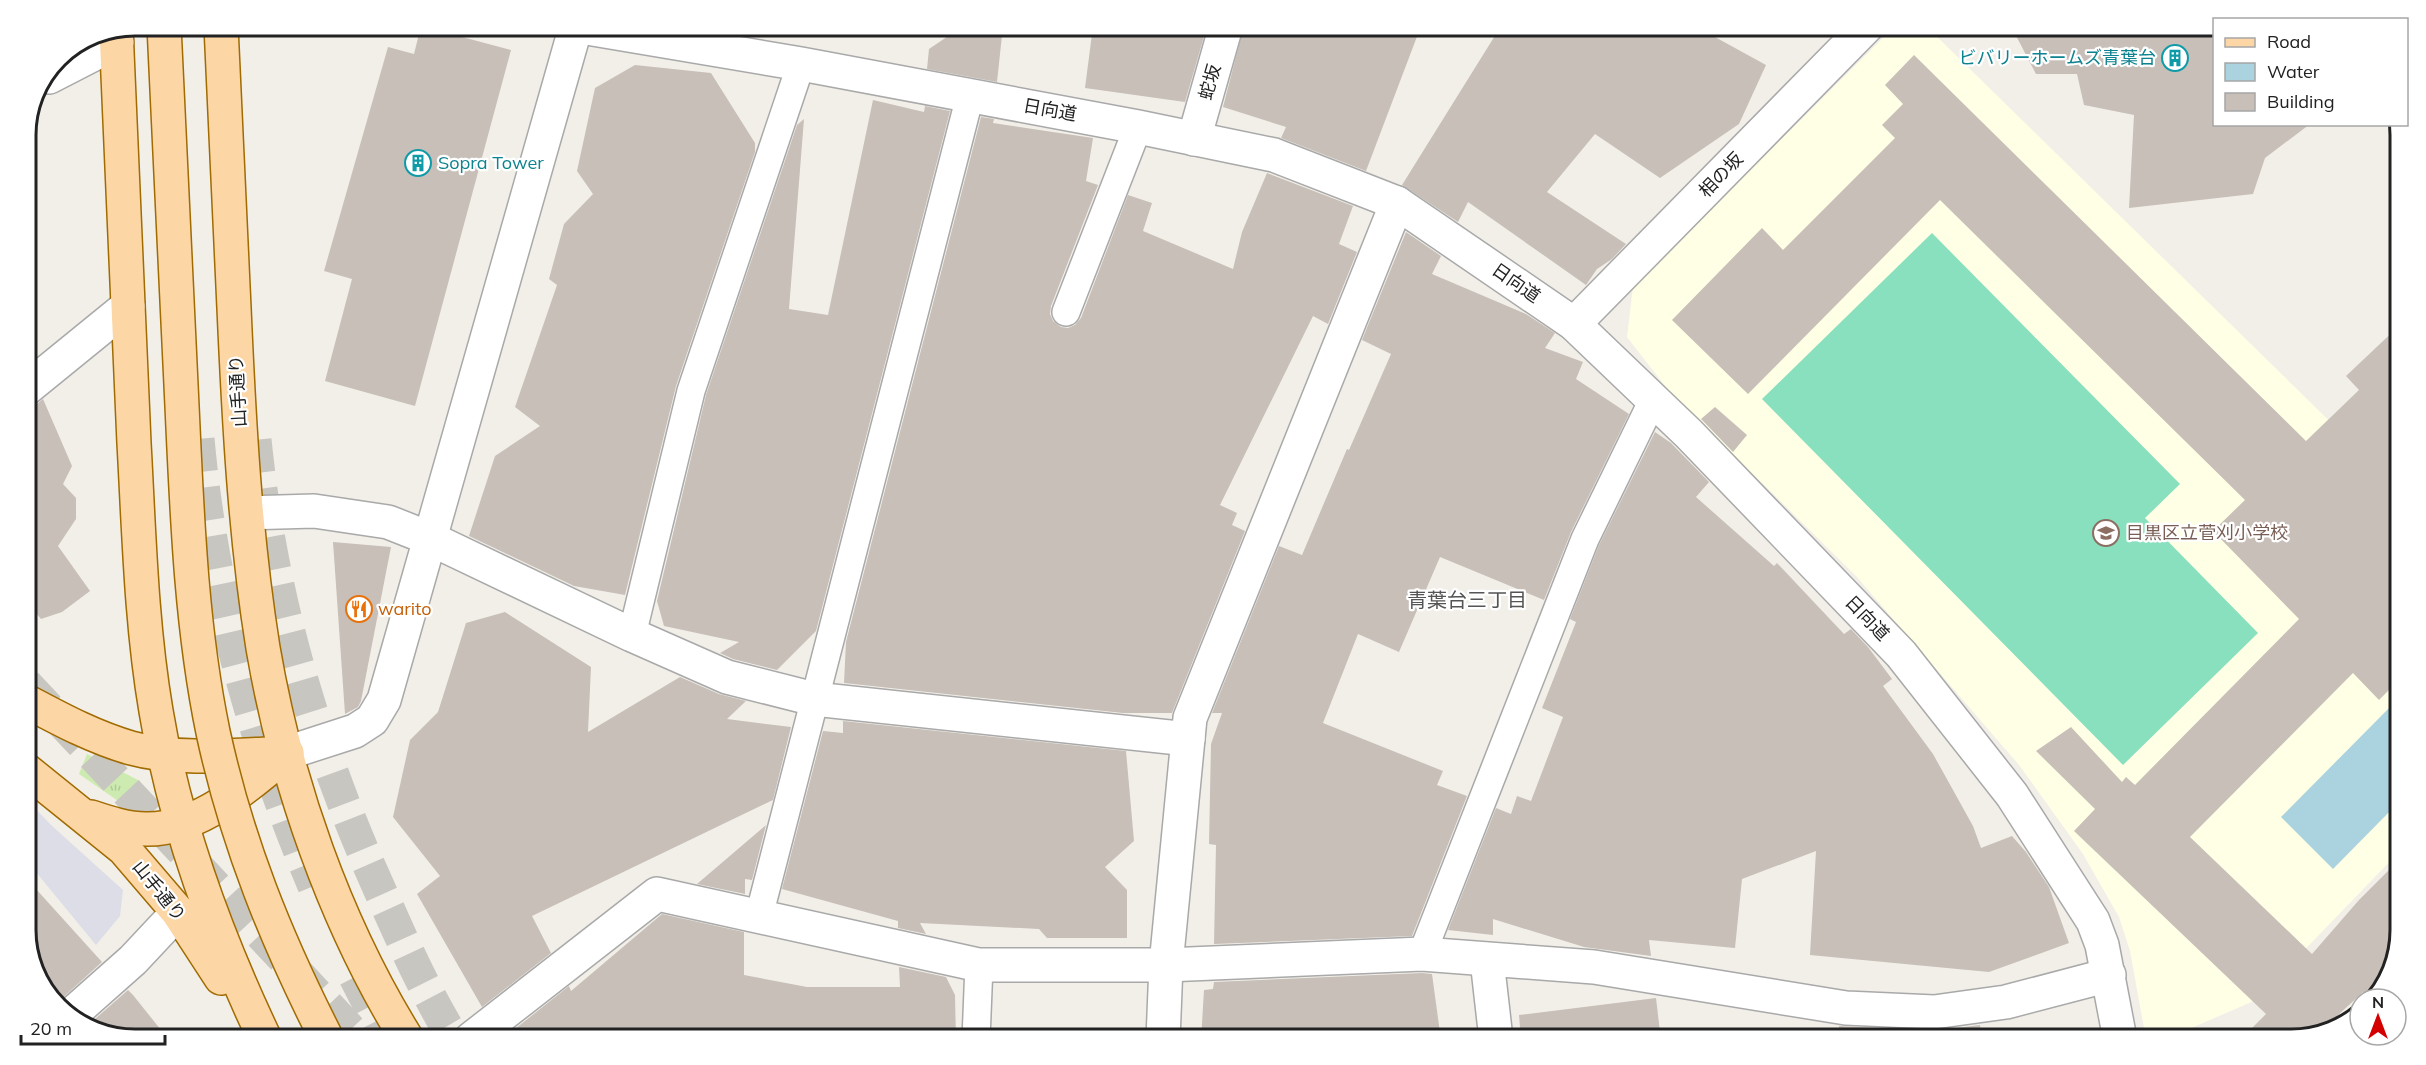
<svg xmlns="http://www.w3.org/2000/svg" width="2426" height="1065" viewBox="0 0 2426 1065" font-family="Mulish,'Noto Sans JP',sans-serif">
<style>
.education{fill:#ffffe5}
.grass{fill:url(#grass-tufts)}
.pitch{fill:#88e0be}
.plaza{fill:#dddde8}
.water{fill:#aad3df}
.building{fill:#c7bfb8}
.lines{fill:none;stroke-linecap:round;stroke-linejoin:round}
.motorway-tunnel{stroke:#c8c6c1;stroke-width:33;stroke-dasharray:33 16;stroke-linecap:butt}
.service-casing{stroke:#a9a9a9;stroke-width:30}
.minor-casing{stroke:#a9a9a9;stroke-width:36}
.primary-casing{stroke:#a06b00;stroke-width:36}
.service{stroke:#fff;stroke-width:27}
.minor{stroke:#fff;stroke-width:33}
.primary{stroke:#fcd6a4;stroke-width:33}
.primary-bridge-casing{stroke:#a06b00;stroke-width:36;stroke-linecap:butt}
.primary-bridge{stroke:#fcd6a4;stroke-width:33}
.labels{text-anchor:middle;stroke-width:4.5;stroke-linejoin:round;paint-order:stroke}
.culture-label{font-size:18px;fill:#0d838f;stroke:#fff;text-anchor:end}
.street-label{font-size:18px;fill:#222;stroke:#fff}
.education-label{font-size:18px;fill:#785e54;stroke:#fff;text-anchor:start}
.food-label{font-size:18px;fill:#c56008;stroke:#fff;text-anchor:start}
.neighbourhood-label{font-size:20px;fill:#555;stroke:#fff}
.rim{fill:none;stroke:#222;stroke-width:3}
</style>
<defs>
<pattern id="grass-tufts" width="24" height="20" patternUnits="userSpaceOnUse" patternTransform="scale(1.5)"><rect width="24" height="20" fill="#cdebb0"/><path d="M3 7l-1-3M5 7V3M7 7l1-3M15 17l-1-3M17 17v-4M19 17l1-3" fill="none" stroke="#b0c997"/></pattern>
</defs>
<rect width="100%" height="100%" fill="#f2efe9"/>
<path class="education" d="M 1895,26 L 1926,26 L 2400,490 L 2400,851 L 2256,1000 L 2166,1039 L 2146,1039 L 2130,951 L 2119,917 L 2083,854 L 2019,765 L 1856,576 L 1669,391 L 1627,337 L 1633,287 Z"/>
<path class="grass" d="M 87,754 L 140,781 L 144,790 C 140,801 137,805 124,805 L 79,774 Z"/>
<path class="pitch" d="M 1932,233 L 2180,484 L 2145,518 L 2258,633 L 2123,765 L 1762,399 Z"/>
<path class="plaza" d="M 26,799 L 51,825 L 123,890 L 120,916 L 96,945 L 26,860 Z"/>
<path class="water" d="M 2400,697 L 2400,801 L 2333,869 L 2281,817 Z"/>
<g class="building">
<path d="M 421,26 L 511,50 L 415,406 L 325,381 L 352,279 L 324,271 L 388,47 L 414,54 Z"/>
<path d="M 963,26 L 1003,26 L 997,82 L 927,69 L 929,49 Z"/>
<path d="M 1093,26 L 1207,26 L 1185,102 L 1085,88 Z"/>
<path d="M 1244,26 L 1421,26 L 1366,171 L 1281,138 L 1286,127 L 1223,107 Z"/>
<path d="M 1501,26 L 1695,26 L 1766,65 L 1739,124 L 1660,178 L 1595,134 L 1547,192 L 1626,244 L 1612,259 L 1597,269 L 1586,285 L 1468,202 L 1458,222 L 1402,185 Z"/>
<path d="M 2011,26 L 2214,26 L 2214,124 L 2310,124 L 2265,158 L 2253,194 L 2129,208 L 2134,115 L 2084,105 L 2077,74 L 2036,74 Z"/>
<path d="M 1914,55 L 2306,441 L 2359,390 L 2346,376 L 2400,325 L 2400,679 L 2379,700 L 2353,673 L 2190,837 L 2312,954 L 2359,900 L 2400,859 L 2400,930 L 2392,972 L 2370,998 L 2363,992 L 2322,1030 L 2291,1040 L 2240,1040 L 2266,1014 L 2074,831 L 2095,809 L 2036,751 L 2071,727 L 2122,782 L 2126,777 L 2135,785 L 2299,619 L 2213,531 L 2245,500 L 1940,200 L 1748,394 L 1672,320 L 1762,228 L 1783,250 L 1895,138 L 1882,125 L 1903,104 L 1885,85 Z"/>
<path d="M 635,65 L 711,73 L 755,143 L 755,152 L 676,386 L 625,595 L 574,586 L 469,536 L 495,456 L 540,426 L 515,407 L 557,285 L 549,279 L 564,224 L 593,194 L 577,171 L 595,88 Z"/>
<path d="M 873,100 L 924,112 L 925,106 L 950,111 L 816,631 L 777,670 L 733,659 L 720,653 L 739,642 L 664,626 L 657,601 L 706,395 L 797,125 L 804,119 L 789,309 L 828,315 Z"/>
<path d="M 981,117 L 994,119 L 993,123 L 1093,138 L 1086,181 L 1098,185 L 1051,306 L 1050,314 L 1053,321 L 1061,327 L 1068,328 L 1075,325 L 1081,318 L 1128,195 L 1152,203 L 1143,231 L 1233,269 L 1242,232 L 1267,173 L 1353,206 L 1339,244 L 1357,252 L 1328,324 L 1313,316 L 1220,505 L 1237,513 L 1232,525 L 1245,531 L 1172,713 L 1123,713 L 844,683 L 846,642 Z"/>
<path d="M 1406,232 L 1441,256 L 1432,274 L 1526,314 L 1555,333 L 1545,348 L 1583,362 L 1576,379 L 1629,414 L 1571,532 L 1544,600 L 1440,557 L 1399,652 L 1358,634 L 1323,723 L 1443,771 L 1437,785 L 1467,796 L 1412,936 L 1214,944 L 1216,845 L 1209,844 L 1211,744 L 1222,713 L 1212,713 L 1279,546 L 1302,555 L 1347,449 L 1349,450 L 1391,354 L 1362,340 Z"/>
<path d="M 43,399 L 72,466 L 63,484 L 76,498 L 76,519 L 58,546 L 90,591 L 62,612 L 41,619 L 26,601 L 26,407 L 37,404 Z"/>
<path d="M 1715,407 L 1747,435 L 1733,452 L 1701,419 Z"/>
<path d="M 1655,432 L 1671,443 L 1709,482 L 1696,497 L 1774,566 L 1777,563 L 1844,634 L 1851,629 L 1868,647 L 1892,679 L 1883,686 L 1933,754 L 1973,826 L 1981,848 L 2012,836 L 2026,852 L 2049,887 L 2069,943 L 1989,972 L 1810,955 L 1816,851 L 1742,879 L 1735,948 L 1649,940 L 1651,956 L 1584,947 L 1493,919 L 1493,935 L 1448,930 L 1496,808 L 1511,814 L 1517,796 L 1531,801 L 1563,717 L 1542,708 L 1576,622 L 1570,619 L 1599,545 Z"/>
<path d="M 333,542 L 391,547 L 361,701 L 358,707 L 345,714 Z"/>
<path d="M 505,612 L 591,667 L 588,732 L 680,677 L 719,694 L 746,701 L 727,719 L 791,727 L 773,800 L 532,916 L 551,953 L 482,1007 L 417,894 L 440,876 L 393,817 L 410,740 L 438,712 L 466,623 Z"/>
<path d="M 843,721 L 1126,751 L 1134,841 L 1105,867 L 1127,890 L 1127,938 L 1047,938 L 1039,929 L 920,923 L 926,934 L 898,928 L 898,921 L 782,889 L 823,731 L 843,733 Z"/>
<path d="M 766,825 L 752,880 L 745,879 L 745,894 L 697,884 Z"/>
<path d="M 26,878 L 102,962 L 58,1002 L 43,987 L 26,937 Z"/>
<path d="M 662,914 L 744,932 L 744,975 L 807,987 L 900,987 L 899,967 L 946,977 L 955,995 L 956,1040 L 501,1040 L 569,986 L 571,991 Z"/>
<path d="M 1422,973 L 1432,974 L 1441,1040 L 1201,1040 L 1204,990 L 1213,989 L 1214,982 Z"/>
<path d="M 128,990 L 133,995 L 169,1040 L 135,1040 L 93,1031 L 87,1026 Z"/>
<path d="M 1656,998 L 1661,1040 L 1521,1040 L 1519,1015 Z"/>
<path d="M 1980,1025 L 1982,1040 L 1839,1040 L 1839,1026 L 1933,1031 Z"/>
</g>
<g class="lines">
<g class="motorway-tunnel">
<path d="M 198,439 C 212,593 254,744 314,886"/>
<path d="M 255,440 C 272,606 318,755 387,906 C 407,951 428,997 454,1039"/>
<path d="M 26,684 L 359,1039"/>
<path d="M 355,977 L 387,1039"/>
</g>
<defs>
<g id="service">
<path d="M 1066,312 L 1138,127"/>
<path d="M 632,635 L 691,391 L 801,64"/>
<path d="M 759,916 L 970,96"/>
<path d="M 1422,954 L 1585,539 L 1653,400"/>
<path d="M 976,1039 L 979,965"/>
</g>
<g id="minor">
<path d="M 575,26 L 801,64 L 1138,127 L 1274,155 L 1397,203 L 1574,324 L 1689,434 L 1901,654 L 2012,795 L 2093,921 L 2102,945 L 2120,1039"/>
<path d="M 49,77 L 117,42"/>
<path d="M 1194,139 L 1226,26"/>
<path d="M 1574,324 L 1867,26"/>
<path d="M 26,389 L 128,306"/>
<path d="M 248,513 L 314,511 L 388,522 L 431,539 L 632,635 L 727,677 L 814,699 L 1188,739"/>
<path d="M 287,753 L 355,731 L 372,720 L 384,700 L 576,26"/>
<path d="M 1487,960 L 1496,1039"/>
<path d="M 72,1014 L 133,960 L 178,912"/>
<path d="M 471,1039 L 657,894 L 979,965 L 1166,965 L 1422,954 L 1594,967 L 1846,1008 L 1934,1012 L 2006,1002 L 2109,975"/>
<path d="M 1163,1039 L 1166,965 L 1190,718 L 1397,203"/>
</g>
<g id="primary">
<path d="M 221,26 C 225,120 229,214 234,308 C 239,422 245,536 263,648 C 286,783 335,923 407,1039"/>
<path d="M 116,29 C 122,167 128,305 134,443 C 139,532 141,623 156,711 C 175,825 216,936 265,1039"/>
<path d="M 26,701 C 60,719 93,737 131,748 C 178,761 238,755 287,753"/>
<path d="M 26,770 L 124,849 L 178,912 L 221,978"/>
<path d="M 91,817 C 109,823 127,829 146,829 C 198,830 250,785 287,753"/>
</g>
</defs>
<use href="#service" class="service-casing"/>
<use href="#minor" class="minor-casing"/>
<use href="#primary" class="primary-casing"/>
<use href="#service" class="service"/>
<use href="#minor" class="minor"/>
<use href="#primary" class="primary"/>
<defs>
<path id="primary-bridge" d="M 164,26 C 170,152 176,279 182,406 C 187,514 191,626 213,732 C 237,843 276,939 327,1039"/>
</defs>
<use href="#primary-bridge" class="primary-bridge-casing"/>
<use href="#primary-bridge" class="primary-bridge"/>
</g>
<defs>
<symbol id="building-ring" viewBox="-11 -11 22 22"><circle r="9.5" fill="#fff" stroke="#0f9aa8" stroke-width="1.5"/><path d="M-4-6H4V6H1V3H-1V6H-4ZM-2.5-4.3h1.7v1.8h-1.7ZM.8-4.3h1.7v1.8H.8ZM-2.5-1h1.7V.8h-1.7ZM.8-1h1.7V.8H.8Z" fill="#0f9aa8"/></symbol>
<symbol id="school-ring" viewBox="-11 -11 22 22"><circle r="9.5" fill="#fff" stroke="#8d6e63" stroke-width="1.5"/><path d="M0-5L7-2L0 1L-7-2ZM-4 1L0 2.5L4 1V4Q0 6-4 4Z" fill="#8d6e63"/></symbol>
<symbol id="restaurant-ring" viewBox="-11 -11 22 22"><circle r="9.5" fill="#fff" stroke="#e8710a" stroke-width="1.5"/><path d="M-5-6h1v4h1v-4h1v4h1v-4h1v5L-1.5 .5V6h-2V.5L-5-1ZM5-6V6H3V1.5H1.5Q1.5-4 5-6Z" fill="#e8710a"/></symbol>
</defs>
<g fill-rule="evenodd">
<use href="#building-ring" x="2160" y="43" width="30" height="30"/>
<use href="#building-ring" x="403" y="148" width="30" height="30"/>
<use href="#school-ring" x="2091" y="518" width="30" height="30"/>
<use href="#restaurant-ring" x="344" y="594" width="30" height="30"/>
</g>
<g class="labels">
<g class="culture-label">
<text x="2156" y="64">ビバリーホームズ青葉台</text>
<text x="438" y="169" text-anchor="start">Sopra Tower</text>
</g>
<g class="street-label">
<text transform="translate(1210 82) rotate(-74)" y="6">蛇坂</text>
<text transform="translate(1050 110) rotate(10)" y="6">日向道</text>
<text transform="translate(1721 175) rotate(-46)" y="6">相の坂</text>
<text transform="translate(1516 283) rotate(35)" y="6">日向道</text>
<text transform="translate(238 391) rotate(-93)" y="6">山手通り</text>
<text transform="translate(1867 618) rotate(46)" y="6">日向道</text>
<text transform="translate(159 891) rotate(51)" y="6">山手通り</text>
</g>
<g class="education-label">
<text x="2126" y="539">目黒区立菅刈小学校</text>
</g>
<g class="food-label">
<text x="378" y="615">warito</text>
</g>
<g class="neighbourhood-label">
<text x="1467" y="607">青葉台三丁目</text>
</g>
</g>
<path d="M0 0H2426V1065H0ZM135 36H2291A99 99 0 0 1 2390 135V930A99 99 0 0 1 2291 1029H135A99 99 0 0 1 36 930V135A99 99 0 0 1 135 36Z" fill="#fff" fill-rule="evenodd"/>
<path class="rim" d="M135 36H2291A99 99 0 0 1 2390 135V930A99 99 0 0 1 2291 1029H135A99 99 0 0 1 36 930V135A99 99 0 0 1 135 36Z"/>
<rect x="2213" y="18" width="195" height="108" fill="#ffffff" stroke="#a7a7a7" stroke-width="1.5"/>
<rect x="2225" y="38" width="30" height="9" fill="#fcd6a4" stroke="#a7a7a7" stroke-width="1.5"/>
<text x="2267" y="48" font-size="18" fill="#222222">Road</text>
<rect x="2225" y="63" width="30" height="18" fill="#aad3df" stroke="#a7a7a7" stroke-width="1.5"/>
<text x="2267" y="78" font-size="18" fill="#222222">Water</text>
<rect x="2225" y="93" width="30" height="18" fill="#c7bfb8" stroke="#a7a7a7" stroke-width="1.5"/>
<text x="2267" y="108" font-size="18" fill="#222222">Building</text>
<g transform="translate(2378 1017)"><circle r="28" fill="#ffffff" stroke="#a7a7a7" stroke-width="1.5"/>
<path d="M0-4.5L10 22L0 15L-10 22Z" fill="#d40000"/>
<text y="-9" font-size="16" font-weight="bold" text-anchor="middle" fill="#222222">N</text>
</g>
<path d="M21 1035v9h144v-9" fill="none" stroke="#222222" stroke-width="3"/>
<text x="30" y="1035" font-size="18" fill="#222222" stroke="#ffffff" stroke-width="4.5" paint-order="stroke">20 m</text>
</svg>
